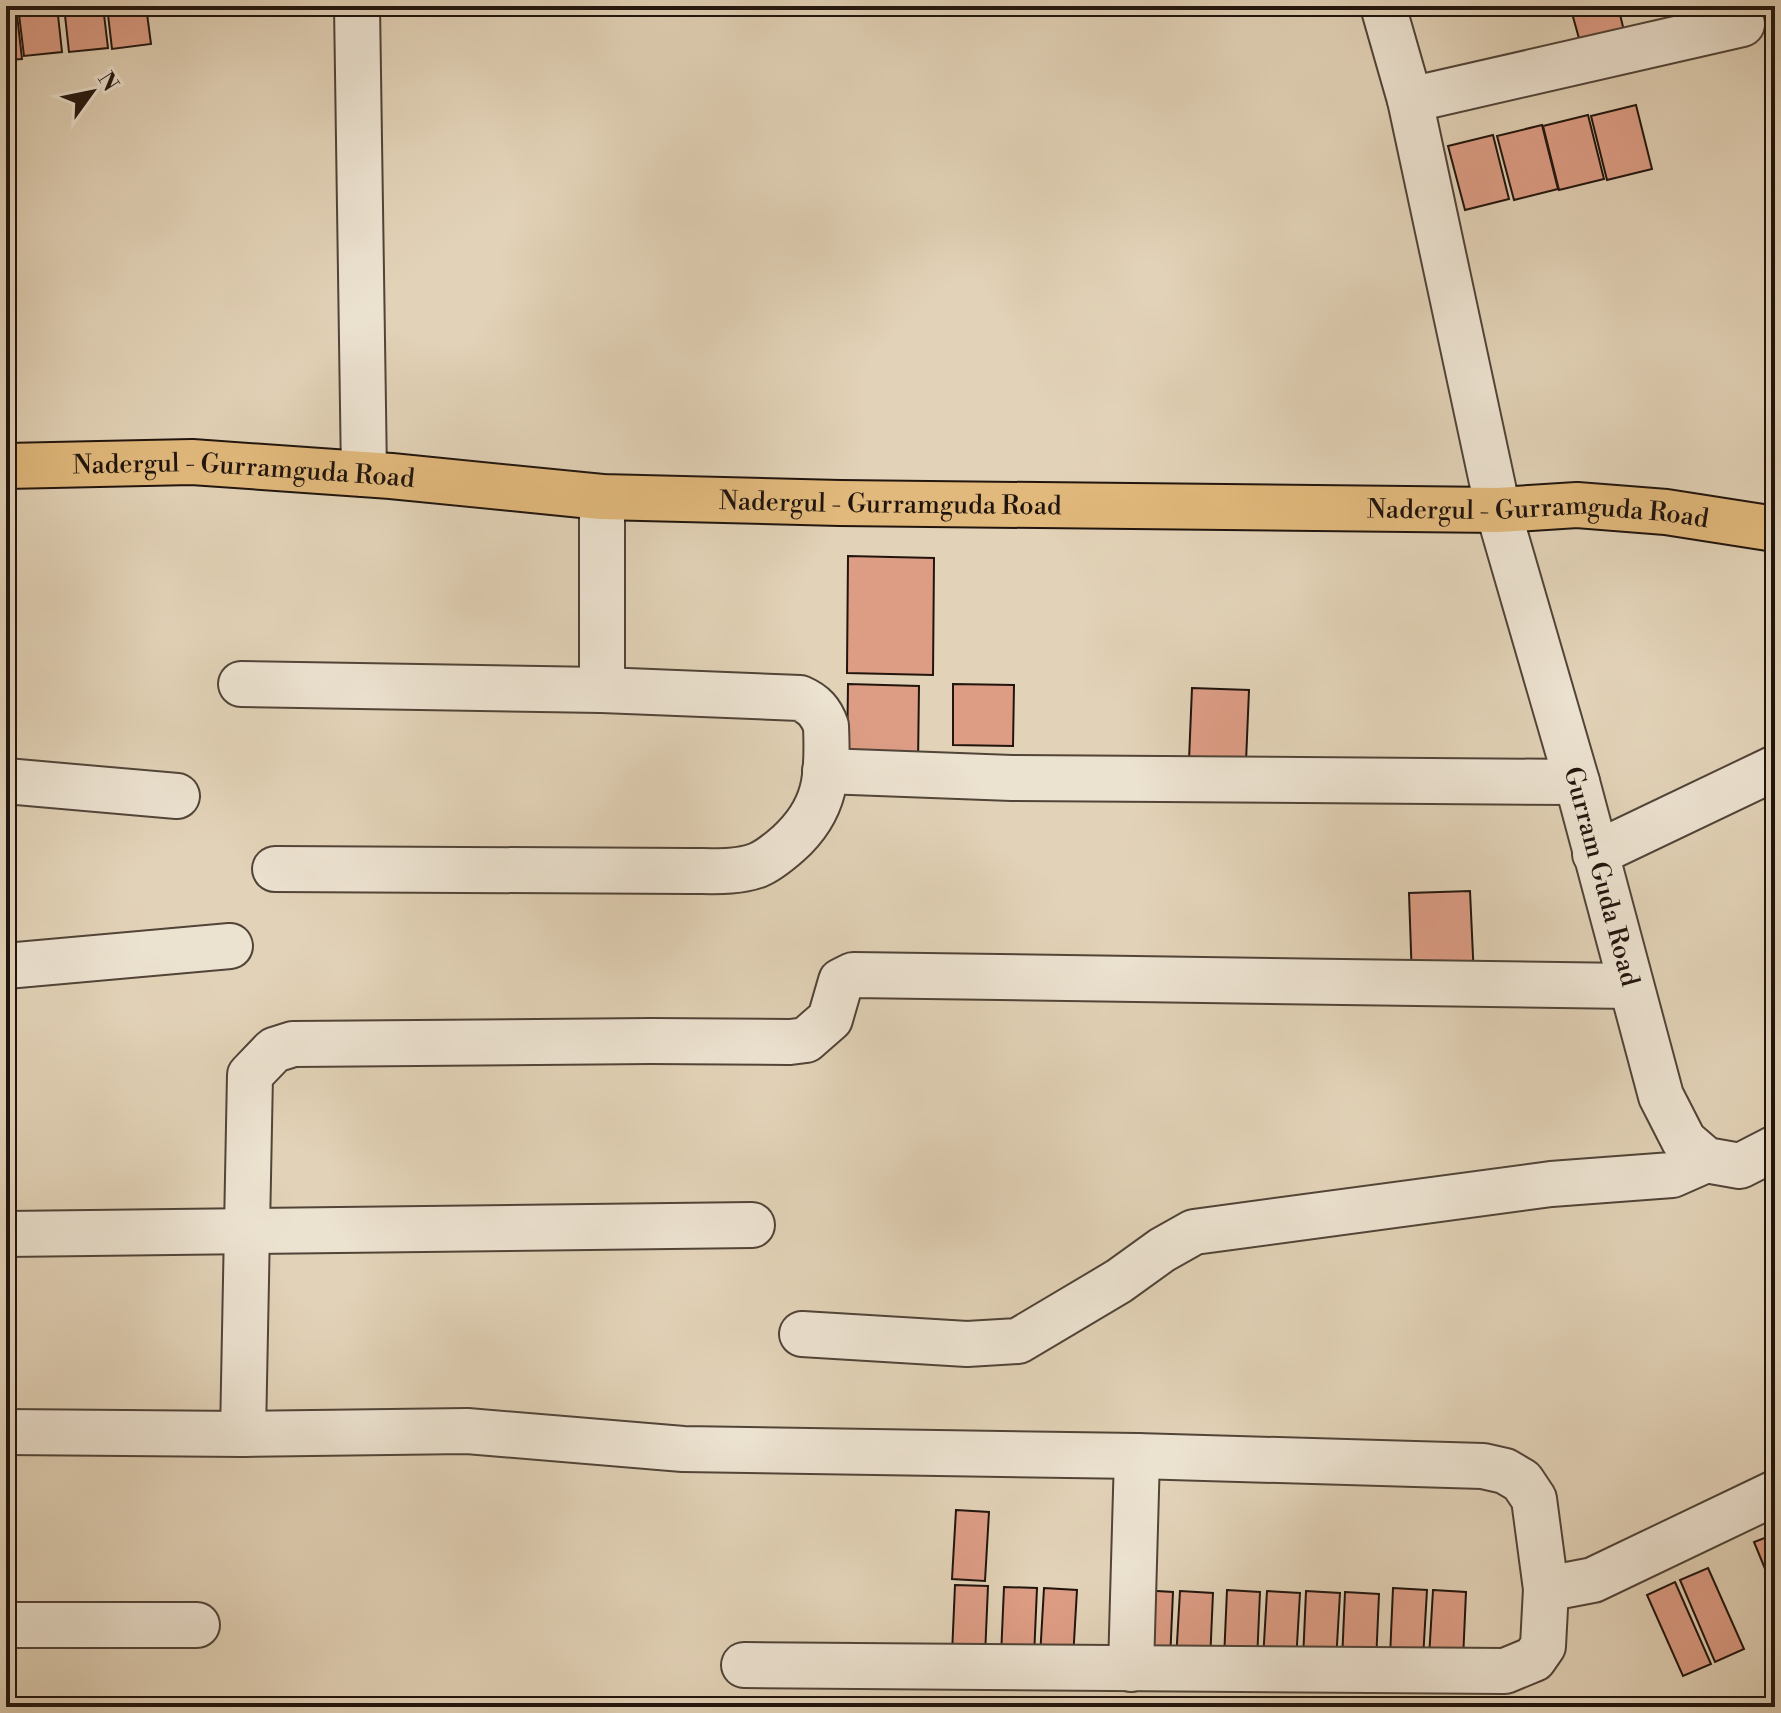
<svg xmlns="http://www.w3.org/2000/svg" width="1781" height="1713" viewBox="0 0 1781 1713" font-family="'Libre Bodoni',serif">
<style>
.building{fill:#dd9d85;stroke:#21150e;stroke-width:2}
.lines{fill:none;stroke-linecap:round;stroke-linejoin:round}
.minor-casing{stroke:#514438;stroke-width:48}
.major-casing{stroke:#21150e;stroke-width:48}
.minor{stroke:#ece2d0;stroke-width:44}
.major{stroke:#e1b97c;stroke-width:44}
.labels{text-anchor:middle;stroke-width:8;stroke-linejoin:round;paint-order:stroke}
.street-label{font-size:26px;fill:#21150e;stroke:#ece2d0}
</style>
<rect width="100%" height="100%" fill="#e2d2b7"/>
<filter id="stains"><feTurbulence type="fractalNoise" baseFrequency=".0025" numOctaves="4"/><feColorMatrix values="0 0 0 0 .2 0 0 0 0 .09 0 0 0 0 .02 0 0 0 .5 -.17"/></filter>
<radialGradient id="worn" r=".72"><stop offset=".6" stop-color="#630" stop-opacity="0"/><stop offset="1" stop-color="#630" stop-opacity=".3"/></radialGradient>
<g class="building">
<path d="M 6,6 L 16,6 L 22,59 L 6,60 Z"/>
<path d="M 18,6 L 57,6 L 62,52 L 24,56 Z"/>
<path d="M 64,6 L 103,6 L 108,48 L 69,52 Z"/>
<path d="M 107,6 L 146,6 L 151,44 L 112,49 Z"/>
<path d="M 1570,6 L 1618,6 L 1624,31 L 1580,42 Z"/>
<path d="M 1636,105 L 1652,169 L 1607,180 L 1591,116 Z"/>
<path d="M 1588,115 L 1604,179 L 1559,190 L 1543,126 Z"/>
<path d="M 1542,125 L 1558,189 L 1514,200 L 1497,136 Z"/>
<path d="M 1493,135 L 1509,199 L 1465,210 L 1448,146 Z"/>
<path d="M 848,556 L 934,558 L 933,675 L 847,673 Z"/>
<path d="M 848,684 L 919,686 L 918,764 L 847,763 Z"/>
<path d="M 953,684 L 1014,685 L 1013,746 L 953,745 Z"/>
<path d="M 1192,688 L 1249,690 L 1246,762 L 1189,760 Z"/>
<path d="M 1470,891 L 1474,978 L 1412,980 L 1409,893 Z"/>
<path d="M 956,1510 L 989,1512 L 985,1581 L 952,1579 Z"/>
<path d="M 1775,1534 L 1775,1593 L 1754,1542 Z"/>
<path d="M 1708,1568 L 1744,1649 L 1715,1662 L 1680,1580 Z"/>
<path d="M 1675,1582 L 1711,1664 L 1683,1676 L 1647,1595 Z"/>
<path d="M 955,1585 L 988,1586 L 985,1656 L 952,1654 Z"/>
<path d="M 1004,1587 L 1037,1588 L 1034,1657 L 1001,1656 Z"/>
<path d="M 1044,1588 L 1077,1590 L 1073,1659 L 1040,1657 Z"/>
<path d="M 1393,1588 L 1427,1590 L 1423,1659 L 1390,1657 Z"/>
<path d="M 1140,1590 L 1173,1592 L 1170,1661 L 1136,1659 Z"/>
<path d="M 1227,1590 L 1260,1592 L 1257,1661 L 1224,1659 Z"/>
<path d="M 1433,1590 L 1466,1592 L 1463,1660 L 1429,1658 Z"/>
<path d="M 1180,1591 L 1213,1593 L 1210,1662 L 1176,1660 Z"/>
<path d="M 1267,1591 L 1300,1593 L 1296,1662 L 1263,1660 Z"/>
<path d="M 1306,1591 L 1340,1593 L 1336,1662 L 1303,1660 Z"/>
<path d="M 1345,1592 L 1379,1594 L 1376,1663 L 1342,1661 Z"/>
</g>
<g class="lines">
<defs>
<g id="minor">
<path d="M 357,6 L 364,474"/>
<path id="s1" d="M 1383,6 L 1410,100 L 1498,510 L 1577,782 L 1661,1096 L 1684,1141 L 1706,1160 L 1740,1166 L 1775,1148"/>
<path d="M 1410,100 L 1742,24"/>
<path d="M 602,497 L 602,690"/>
<path d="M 241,684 L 602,690 L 800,698 C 814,704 821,712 826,726 C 828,775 827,809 788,844 C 780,851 768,861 758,865 C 737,873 713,871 691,871 L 275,869"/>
<path d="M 825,771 L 1012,778 L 1577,782"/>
<path d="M 6,781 L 177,796"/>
<path d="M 1595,854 L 1775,768"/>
<path d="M 6,966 L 230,946"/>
<path d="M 6,1234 L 752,1225"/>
<path d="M 802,1334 L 967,1344 L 1018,1341 L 1119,1281 L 1162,1250 L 1194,1232 L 1551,1184 L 1672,1175 L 1706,1160"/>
<path d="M 6,1432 L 243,1434 L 467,1431 L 683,1449 L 1137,1456 L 1483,1466 L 1505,1471 L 1522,1481 L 1534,1499 L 1546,1589 L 1543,1646 L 1534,1659 L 1505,1671 L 744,1665"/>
<path d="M 243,1434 L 250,1075 L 274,1050 L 293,1044 L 651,1041 L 790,1042 L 806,1040 L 830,1019 L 841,981 L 853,975 L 1630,986"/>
<path d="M 1546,1589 L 1593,1580 L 1775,1493"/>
<path d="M 6,1625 L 197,1625"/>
<path d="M 1131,1669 L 1137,1456"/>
</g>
<g id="major">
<path id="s2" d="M 6,466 L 192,462 L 391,476 L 602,497 L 840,503 L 1498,510 L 1577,505 L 1666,512 L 1775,529"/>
</g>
</defs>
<use href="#minor" class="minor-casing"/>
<use href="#major" class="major-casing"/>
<use href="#minor" class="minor"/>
<use href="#major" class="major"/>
</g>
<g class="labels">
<g class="street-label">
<text dy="9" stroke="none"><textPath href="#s2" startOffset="238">Nadergul - Gurramguda Road</textPath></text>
<text dy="9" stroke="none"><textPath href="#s2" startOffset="886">Nadergul - Gurramguda Road</textPath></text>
<text dy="9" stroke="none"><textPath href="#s2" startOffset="1534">Nadergul - Gurramguda Road</textPath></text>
<text dy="9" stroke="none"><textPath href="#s1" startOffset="898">Gurram Guda Road</textPath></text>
</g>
</g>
<rect width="1781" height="1713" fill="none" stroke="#e2d2b7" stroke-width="32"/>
<rect x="8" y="8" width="1765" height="1697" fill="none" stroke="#21150e" stroke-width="4"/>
<rect x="16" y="16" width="1749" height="1681" fill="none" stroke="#21150e" stroke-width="2"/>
<g transform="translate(92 92) rotate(57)" stroke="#ece2d0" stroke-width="6" paint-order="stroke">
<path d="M0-6L14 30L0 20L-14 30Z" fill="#21150e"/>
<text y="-12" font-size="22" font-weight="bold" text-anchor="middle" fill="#21150e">N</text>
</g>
<rect width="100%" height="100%" filter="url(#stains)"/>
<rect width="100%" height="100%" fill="url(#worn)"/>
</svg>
